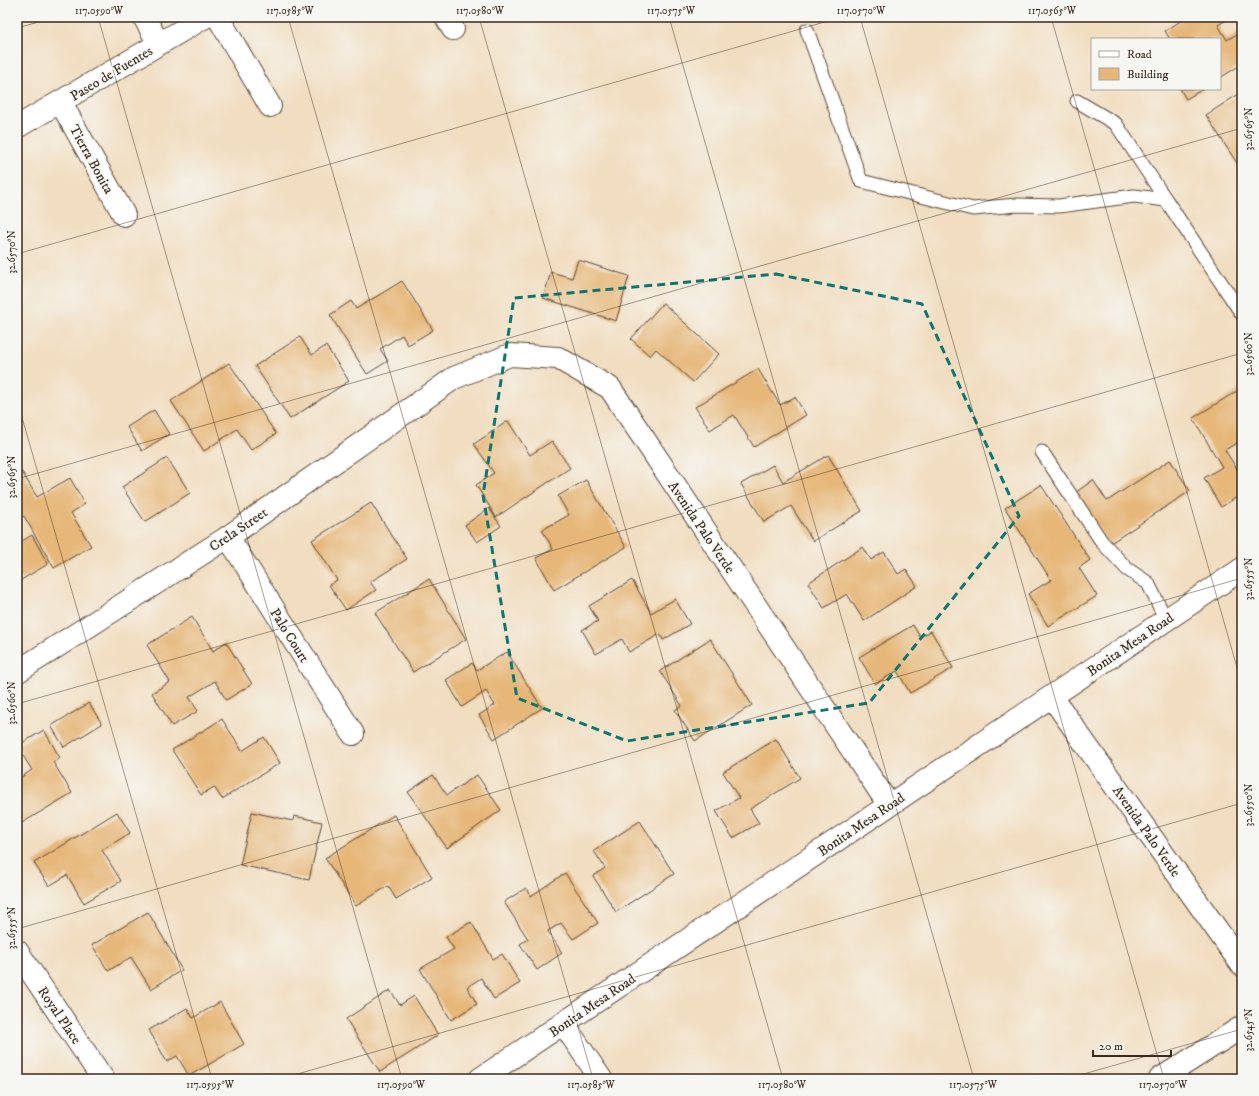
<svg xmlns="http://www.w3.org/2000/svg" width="1259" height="1096" viewBox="0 0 1259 1096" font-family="'IM FELL DW Pica',serif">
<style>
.building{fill:#e6b779}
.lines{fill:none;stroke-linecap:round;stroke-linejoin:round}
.service-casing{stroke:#564536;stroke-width:15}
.minor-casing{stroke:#564536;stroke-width:24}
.tertiary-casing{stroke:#564536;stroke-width:24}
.service{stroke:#fff;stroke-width:13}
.minor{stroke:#fff;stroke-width:22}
.tertiary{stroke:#fff;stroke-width:22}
.marked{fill:none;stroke:#0f766e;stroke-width:3;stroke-dasharray:8 5;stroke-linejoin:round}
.ticks{fill:none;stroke:#3b2a1e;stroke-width:1;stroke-opacity:0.45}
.labels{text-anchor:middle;stroke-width:3.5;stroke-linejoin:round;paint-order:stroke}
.street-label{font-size:14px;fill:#3b2a1e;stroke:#f6f6f2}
.neatline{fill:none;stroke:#3b2a1e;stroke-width:1.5}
.ticks-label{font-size:10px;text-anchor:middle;fill:#3b2a1e}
</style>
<rect width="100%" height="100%" fill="#f6f6f2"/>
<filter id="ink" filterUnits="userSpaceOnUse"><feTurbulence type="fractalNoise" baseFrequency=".025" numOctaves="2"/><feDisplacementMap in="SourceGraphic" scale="8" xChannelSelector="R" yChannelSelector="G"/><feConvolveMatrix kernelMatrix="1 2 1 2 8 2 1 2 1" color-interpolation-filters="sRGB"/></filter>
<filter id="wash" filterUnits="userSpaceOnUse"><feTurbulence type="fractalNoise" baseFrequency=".012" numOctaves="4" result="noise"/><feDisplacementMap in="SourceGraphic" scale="16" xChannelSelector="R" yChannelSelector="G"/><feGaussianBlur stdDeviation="0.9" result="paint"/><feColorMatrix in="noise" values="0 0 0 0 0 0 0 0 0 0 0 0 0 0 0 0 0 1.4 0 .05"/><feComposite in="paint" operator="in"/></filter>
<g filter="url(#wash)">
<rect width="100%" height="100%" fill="#f1ddbf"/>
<g id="blocks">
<g class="building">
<path d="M 1187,17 L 1231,17 L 1218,25 L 1227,40 L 1242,31 L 1242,64 L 1220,78 L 1220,39 L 1170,39 L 1165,31 Z"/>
<path d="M 1180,89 L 1203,89 L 1186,99 Z"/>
<path d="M 1242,92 L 1242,171 L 1206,115 Z"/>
<path d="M 578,260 L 629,276 L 616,321 L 543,298 L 551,272 L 572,278 Z"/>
<path d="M 402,281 L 433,330 L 408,345 L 402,335 L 380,349 L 388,361 L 367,374 L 330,315 L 351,301 L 356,309 Z"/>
<path d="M 663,303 L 719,354 L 693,382 L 656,349 L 650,356 L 631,339 Z"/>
<path d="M 300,337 L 312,355 L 326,346 L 349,381 L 290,419 L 255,366 Z"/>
<path d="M 229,363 L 276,434 L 251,450 L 237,429 L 204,451 L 171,401 Z"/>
<path d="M 758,369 L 780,405 L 795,397 L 806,415 L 754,447 L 734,415 L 710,430 L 695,407 Z"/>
<path d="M 1242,388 L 1242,440 L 1225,450 L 1242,477 L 1242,494 L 1221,507 L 1204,478 L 1222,467 L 1193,418 Z"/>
<path d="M 154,410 L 169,434 L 142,451 L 127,427 Z"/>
<path d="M 508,421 L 530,455 L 552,441 L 570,468 L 496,517 L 476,485 L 494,473 L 474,444 Z"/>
<path d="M 828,455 L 862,511 L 813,541 L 791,506 L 764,522 L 741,484 L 773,465 L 783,482 Z"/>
<path d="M 167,458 L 190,493 L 145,522 L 122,487 Z"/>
<path d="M 1170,460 L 1190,491 L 1109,544 L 1075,493 L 1093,480 L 1107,501 Z"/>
<path d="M 22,472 L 37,497 L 70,478 L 85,504 L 71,513 L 91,546 L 54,568 L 24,516 L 17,521 L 17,474 Z"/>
<path d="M 586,480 L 626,547 L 554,590 L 536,558 L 553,549 L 542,530 L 569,515 L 558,496 Z"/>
<path d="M 1041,485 L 1090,560 L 1079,568 L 1097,596 L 1048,626 L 1028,594 L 1051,580 L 1005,508 Z"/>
<path d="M 371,503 L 407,559 L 370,582 L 376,590 L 346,610 L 329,585 L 337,580 L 312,540 Z"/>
<path d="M 489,508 L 501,526 L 477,542 L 465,525 Z"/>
<path d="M 32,535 L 48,564 L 21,580 L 17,573 L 17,544 Z"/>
<path d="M 863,547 L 871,560 L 884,552 L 898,574 L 906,569 L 917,586 L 864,621 L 847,594 L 824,608 L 808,583 Z"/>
<path d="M 429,579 L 466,639 L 413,672 L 375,613 Z"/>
<path d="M 632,580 L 651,613 L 675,599 L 690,624 L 663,640 L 660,634 L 629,652 L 622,639 L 596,654 L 582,630 L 598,621 L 589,606 Z"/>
<path d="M 192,617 L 213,651 L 226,642 L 252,684 L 226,700 L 215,681 L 189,697 L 198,711 L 172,726 L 152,693 L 170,682 L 147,645 Z"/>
<path d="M 913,625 L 920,637 L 931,631 L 953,668 L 910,693 L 897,671 L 875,684 L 859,657 Z"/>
<path d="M 710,639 L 752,705 L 695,741 L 675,710 L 682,706 L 660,671 Z"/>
<path d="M 507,652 L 542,708 L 494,739 L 479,715 L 495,705 L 486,691 L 462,707 L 446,680 L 472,663 L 477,670 Z"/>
<path d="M 89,703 L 102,724 L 64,747 L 51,726 Z"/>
<path d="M 222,719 L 242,751 L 264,737 L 280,763 L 222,799 L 214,787 L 201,795 L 172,750 Z"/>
<path d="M 44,730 L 60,758 L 53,762 L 72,793 L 17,826 L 17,780 L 32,770 L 17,746 Z"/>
<path d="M 776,739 L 800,778 L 750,809 L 759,823 L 733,838 L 716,811 L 739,798 L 723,772 Z"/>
<path d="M 433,775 L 447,795 L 477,775 L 501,810 L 447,848 L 408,792 Z"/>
<path d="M 117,812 L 130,833 L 102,850 L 121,881 L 84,903 L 67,875 L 49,886 L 34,863 Z"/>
<path d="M 252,812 L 293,821 L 294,816 L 322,822 L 309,880 L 240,865 Z"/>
<path d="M 394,815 L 432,877 L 396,899 L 388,886 L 356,906 L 325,858 Z"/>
<path d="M 640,821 L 674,874 L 616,912 L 593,876 L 605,868 L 594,851 Z"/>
<path d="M 565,873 L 598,923 L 573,939 L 561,923 L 548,931 L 562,953 L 537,970 L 520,944 L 528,939 L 504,902 L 526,888 L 531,896 Z"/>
<path d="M 148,912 L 182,970 L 151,989 L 131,957 L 108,971 L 92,945 Z"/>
<path d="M 471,922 L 493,959 L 502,954 L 520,983 L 494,999 L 481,978 L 467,987 L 477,1004 L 451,1020 L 420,969 L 454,949 L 446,937 Z"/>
<path d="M 390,990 L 400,1005 L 414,996 L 438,1035 L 380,1072 L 346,1019 Z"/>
<path d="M 220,1002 L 244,1044 L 189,1076 L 177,1056 L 167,1062 L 149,1030 L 187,1008 L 193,1018 Z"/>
<path d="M 17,1068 L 23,1079 L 17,1079 Z"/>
<path d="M 262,1073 L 266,1079 L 252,1079 Z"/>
</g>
</g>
</g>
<g filter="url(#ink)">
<use href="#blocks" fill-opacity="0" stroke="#564536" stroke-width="1"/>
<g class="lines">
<defs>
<g id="service">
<path d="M 807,30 L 861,181 L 973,209 L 1016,205 L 1059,206 L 1134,196 L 1166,200 L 1242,314"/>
<path d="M 1077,101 L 1116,124 L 1166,200"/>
<path d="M 1042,452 L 1102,542 L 1127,569 L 1148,583 L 1166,620"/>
</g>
<g id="minor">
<path d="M 144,17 L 159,44"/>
<path d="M 218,17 L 270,106"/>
<path d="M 446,17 L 453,29"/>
<path d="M 61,103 L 124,215"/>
<path d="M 17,127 L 205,17"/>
<path d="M 228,537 L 353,734"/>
<path d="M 17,672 L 228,537 L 454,378 L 510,355 L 558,358 L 610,388 L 889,805"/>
<path d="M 1052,697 L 1242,965"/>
<path d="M 17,951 L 103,1079"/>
<path d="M 563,1023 L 601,1079"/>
<path d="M 1160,1079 L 1242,1027"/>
</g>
<path id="tertiary" d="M 480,1079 L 1242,569"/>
</defs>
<use href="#service" class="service-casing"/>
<use href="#minor" class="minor-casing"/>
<use href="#tertiary" class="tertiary-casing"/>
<use href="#service" class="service"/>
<use href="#minor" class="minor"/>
<use href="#tertiary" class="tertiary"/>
</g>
</g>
<path class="marked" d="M 776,274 L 922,304 L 1019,516 L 869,703 L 627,741 L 517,698 L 483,495 L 514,298 Z"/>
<path class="ticks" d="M 98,17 L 402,1079M 288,17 L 593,1079M 479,17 L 783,1079M 669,17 L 974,1079M 860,17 L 1164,1079M 1051,17 L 1242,685M 1241,17 L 1242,20M 17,28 L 57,17M 17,254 L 842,17M 17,400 L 212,1079M 17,479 L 1242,128M 17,704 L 1242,353M 17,929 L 1242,578M 17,1064 L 21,1079M 280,1079 L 1242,803M 1066,1079 L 1242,1029"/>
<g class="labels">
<g class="street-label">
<text transform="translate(111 73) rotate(-31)" y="5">Paseo de Fuentes</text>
<text transform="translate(92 159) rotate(61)" y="5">Tierra Bonita</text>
<text transform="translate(702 527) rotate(56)" y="5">Avenida Palo Verde</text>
<text transform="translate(238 529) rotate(-34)" y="5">Crela Street</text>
<text transform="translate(290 635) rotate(58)" y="5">Palo Court</text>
<text transform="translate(1130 644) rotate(-34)" y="5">Bonita Mesa Road</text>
<text transform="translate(861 824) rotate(-34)" y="5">Bonita Mesa Road</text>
<text transform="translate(1147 831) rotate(55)" y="5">Avenida Palo Verde</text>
<text transform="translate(592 1005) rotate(-34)" y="5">Bonita Mesa Road</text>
<text transform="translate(60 1015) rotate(56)" y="5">Royal Place</text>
</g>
</g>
<rect width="1259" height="1096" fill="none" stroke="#f6f6f2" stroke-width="44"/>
<rect x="1091" y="38" width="130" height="52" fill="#f6f6f2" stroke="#aba49d"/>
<rect x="1099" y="51" width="20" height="6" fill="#ffffff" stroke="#aba49d"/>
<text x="1127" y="58" font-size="12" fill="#3b2a1e">Road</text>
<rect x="1099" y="68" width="20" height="12" fill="#e6b779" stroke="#aba49d"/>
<text x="1127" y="78" font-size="12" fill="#3b2a1e">Building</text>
<path d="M1093 1050v6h78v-6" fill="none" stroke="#3b2a1e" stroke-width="2"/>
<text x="1099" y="1050" font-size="12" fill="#3b2a1e" stroke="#f6f6f2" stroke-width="3" paint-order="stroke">20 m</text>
<rect x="22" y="22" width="1215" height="1052" class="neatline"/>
<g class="ticks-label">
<text x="99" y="14">117.0590°W</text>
<text x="290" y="14">117.0585°W</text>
<text x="480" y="14">117.0580°W</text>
<text x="671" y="14">117.0575°W</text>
<text x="861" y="14">117.0570°W</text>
<text x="1052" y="14">117.0565°W</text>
<text transform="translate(1248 129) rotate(-90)" y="4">32.6565°N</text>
<text transform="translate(11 252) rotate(-90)" y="4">32.6570°N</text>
<text transform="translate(1248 354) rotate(-90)" y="4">32.6560°N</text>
<text transform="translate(11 477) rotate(-90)" y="4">32.6565°N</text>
<text transform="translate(1248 579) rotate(-90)" y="4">32.6555°N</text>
<text transform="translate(11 703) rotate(-90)" y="4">32.6560°N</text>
<text transform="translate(1248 805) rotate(-90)" y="4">32.6550°N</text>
<text transform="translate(11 928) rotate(-90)" y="4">32.6555°N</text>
<text transform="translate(1248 1030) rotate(-90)" y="4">32.6545°N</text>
<text x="210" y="1088">117.0595°W</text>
<text x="401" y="1088">117.0590°W</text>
<text x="591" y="1088">117.0585°W</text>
<text x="782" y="1088">117.0580°W</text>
<text x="973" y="1088">117.0575°W</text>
<text x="1163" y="1088">117.0570°W</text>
</g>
</svg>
